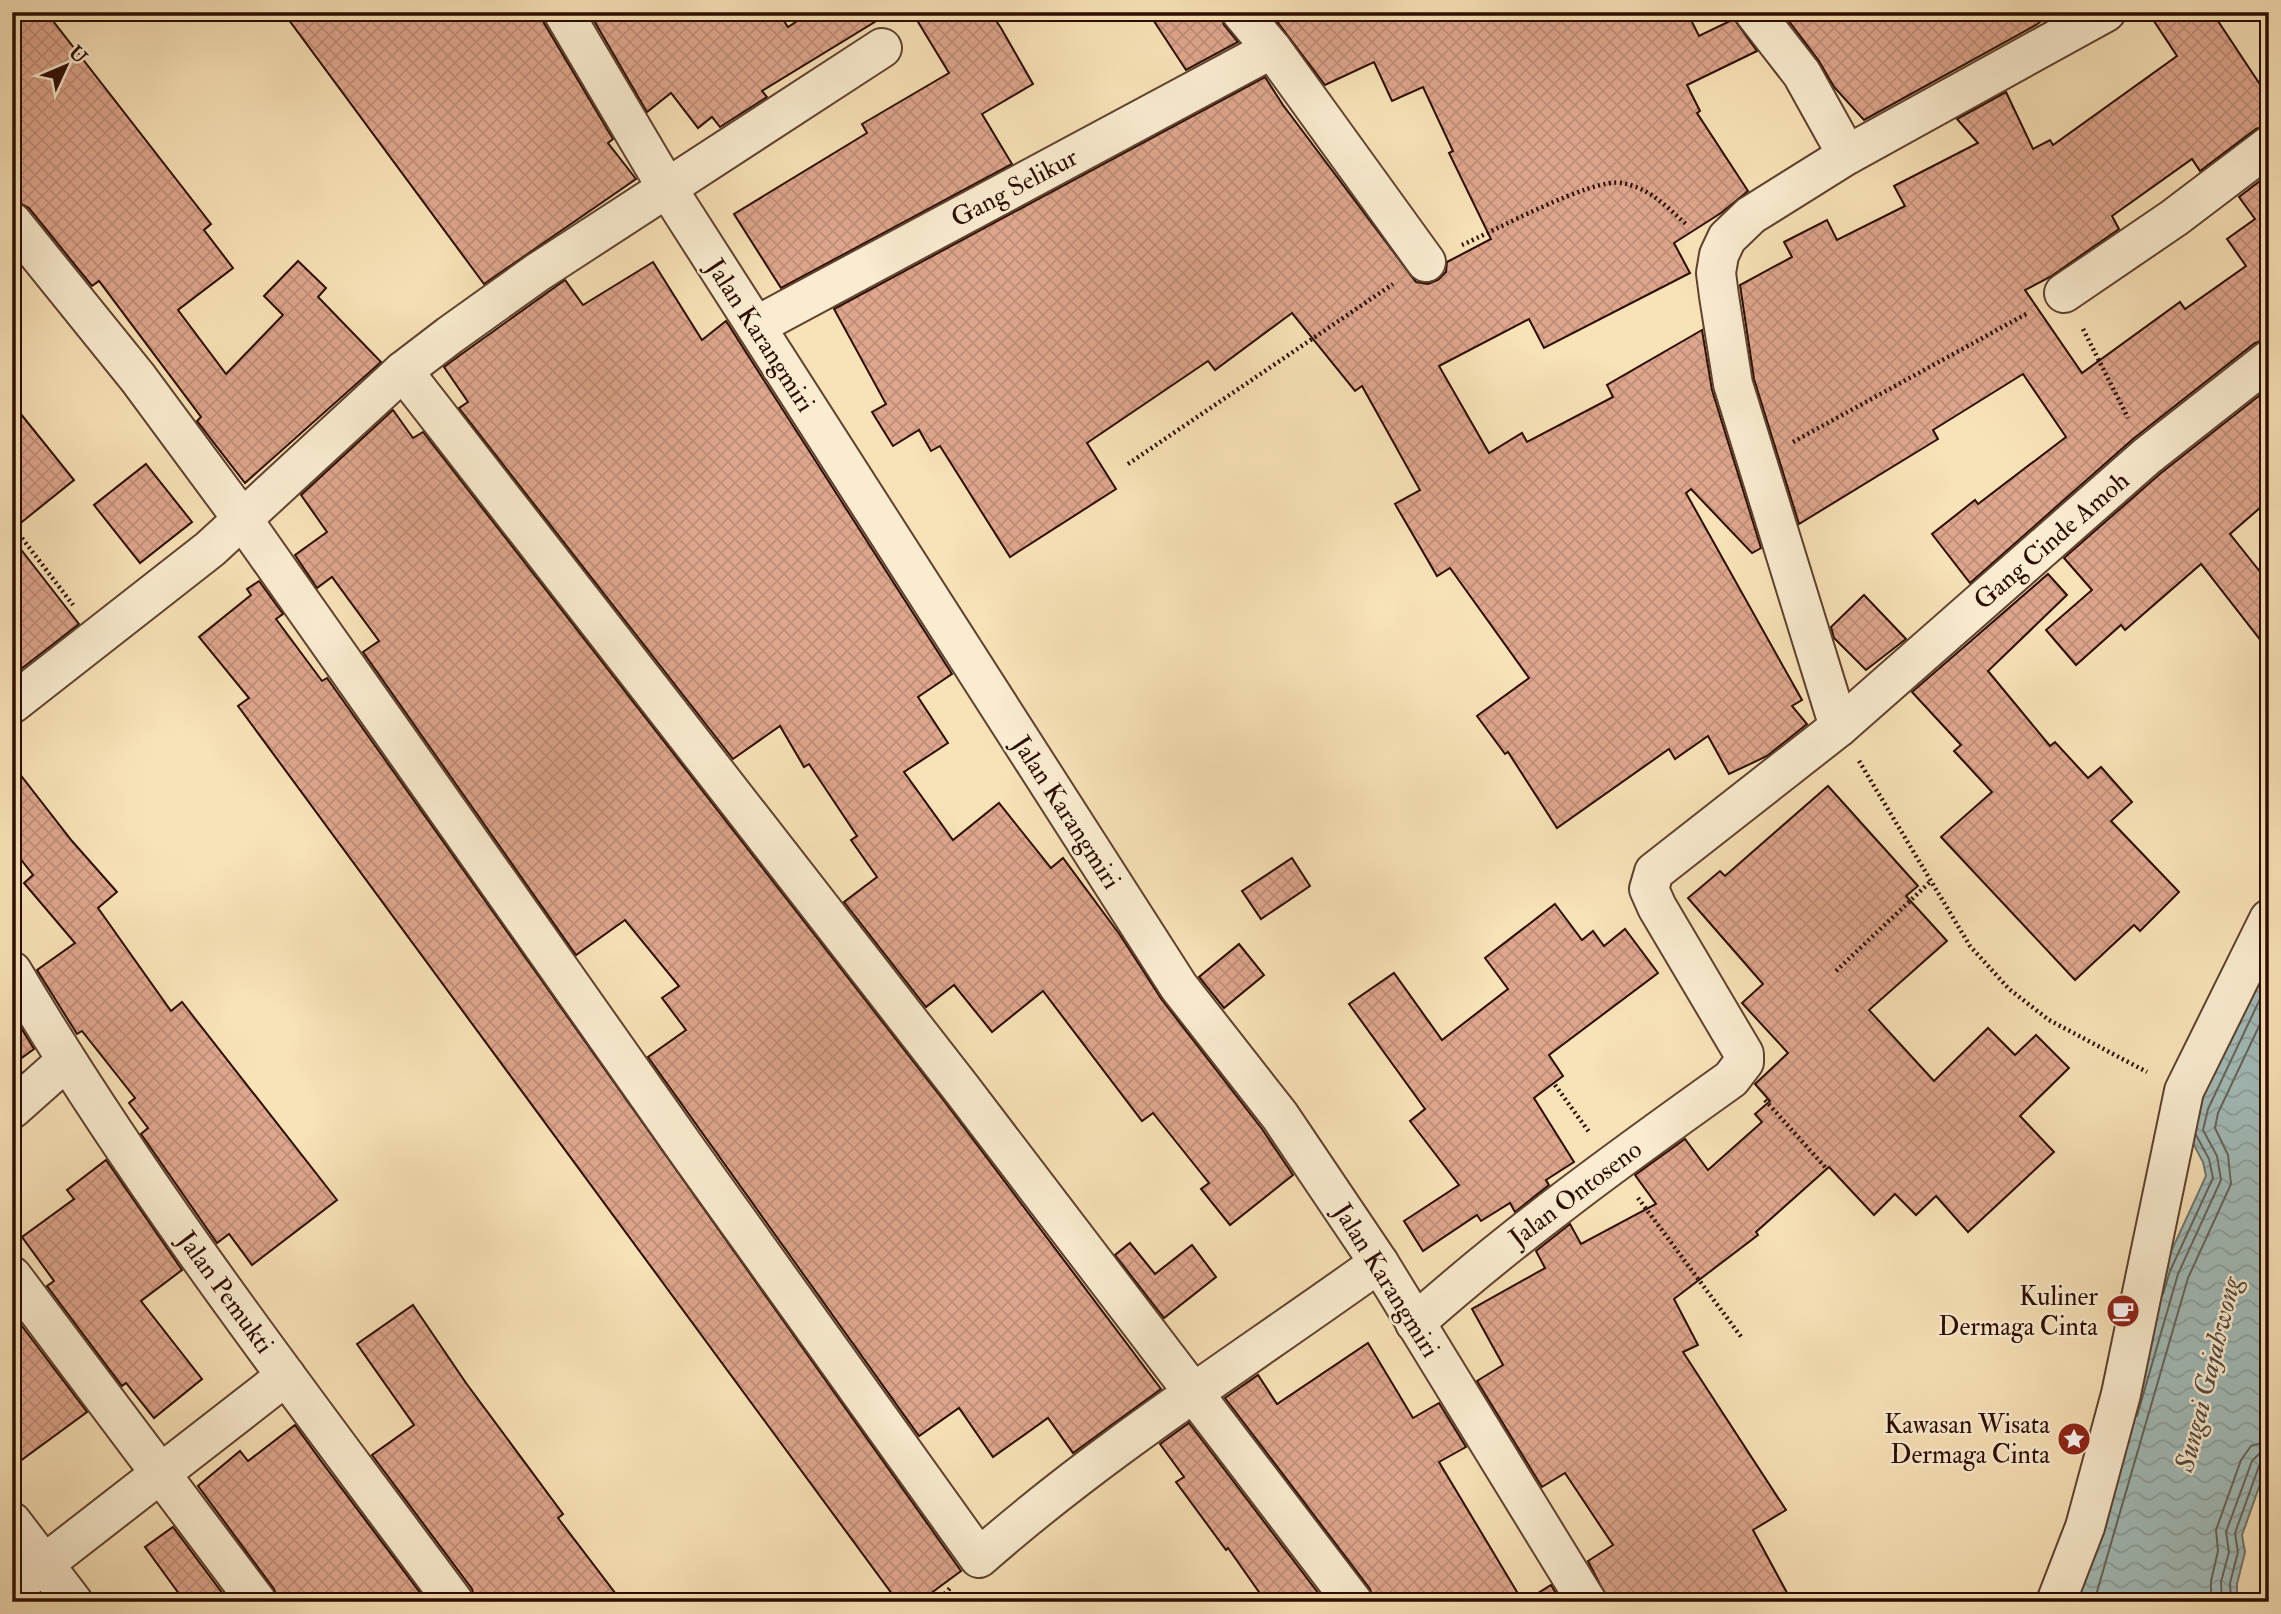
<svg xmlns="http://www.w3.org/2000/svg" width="2281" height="1614" viewBox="0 0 2281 1614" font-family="'IM FELL Double Pica',serif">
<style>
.water{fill:url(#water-waves);stroke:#72766f;stroke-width:2}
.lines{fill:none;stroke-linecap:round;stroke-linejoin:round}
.shore{stroke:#66645c;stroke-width:2}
.building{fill:url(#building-cross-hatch);stroke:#2b0d00;stroke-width:2}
.minor-casing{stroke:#5e422e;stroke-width:42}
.path{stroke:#2b0d00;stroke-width:4.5;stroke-dasharray:2 3.5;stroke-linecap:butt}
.minor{stroke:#faecd0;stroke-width:38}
.labels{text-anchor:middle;stroke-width:5;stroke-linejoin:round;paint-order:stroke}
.street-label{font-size:26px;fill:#2b0d00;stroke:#faecd0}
.poi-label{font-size:26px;fill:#2b0d00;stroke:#faecd0;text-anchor:end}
.water-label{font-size:28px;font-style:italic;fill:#554a41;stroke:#faecd0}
</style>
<defs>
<pattern id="water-waves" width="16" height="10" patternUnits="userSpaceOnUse" patternTransform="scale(1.75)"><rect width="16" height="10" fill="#a2bcb9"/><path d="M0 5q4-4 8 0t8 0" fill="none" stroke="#8ca09d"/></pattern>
<pattern id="building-cross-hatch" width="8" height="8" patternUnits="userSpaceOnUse" patternTransform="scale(1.75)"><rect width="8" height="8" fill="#dea68d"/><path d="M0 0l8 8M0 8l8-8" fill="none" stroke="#bf8e78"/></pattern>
</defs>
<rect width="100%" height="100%" fill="#f8e2b7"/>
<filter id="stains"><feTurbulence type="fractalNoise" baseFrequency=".00286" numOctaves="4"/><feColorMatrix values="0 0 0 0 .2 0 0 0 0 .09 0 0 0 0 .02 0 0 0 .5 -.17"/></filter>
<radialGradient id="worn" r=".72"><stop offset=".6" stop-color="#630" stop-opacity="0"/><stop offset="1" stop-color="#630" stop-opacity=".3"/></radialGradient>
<path class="water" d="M 2269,943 L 2269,1459 L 2242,1535 L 2245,1552 L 2237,1584 L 2237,1602 L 2066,1602 L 2163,1269 L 2206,1176 L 2203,1162 L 2187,1132 Z"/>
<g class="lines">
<g class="shore">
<path d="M 2163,1294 L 2170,1271 L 2213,1178 L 2209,1159 L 2196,1135"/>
<path d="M 2137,1416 L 2178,1274 L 2221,1180 L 2217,1156 L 2203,1130 L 2208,1109 L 2269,980"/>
<path d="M 2094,1602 L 2188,1278 L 2231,1184 L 2228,1155 L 2215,1128 L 2218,1113 L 2269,1005"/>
<path d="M 2211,1602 L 2211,1581 L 2218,1551 L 2216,1530 L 2241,1460 L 2251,1446 L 2269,1441"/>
<path d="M 2222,1602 L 2221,1582 L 2229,1552 L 2226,1532 L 2252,1461 L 2259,1454 L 2269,1452"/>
<path d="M 2231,1602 L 2230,1583 L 2238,1552 L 2235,1533 L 2259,1466 L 2269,1461"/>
</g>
</g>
<g class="building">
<path d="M 12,12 L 46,12 L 211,224 L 204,230 L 233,268 L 178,310 L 226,374 L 283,315 L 264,296 L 298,261 L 326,288 L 318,297 L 381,362 L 245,483 L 197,421 L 201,417 L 99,281 L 92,286 L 29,208 L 12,199 Z"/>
<path d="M 283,12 L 541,12 L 544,23 L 613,139 L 608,143 L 636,179 L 484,284 Z"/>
<path d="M 589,12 L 778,12 L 788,27 L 811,12 L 891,12 L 762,91 L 767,97 L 720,127 L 712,117 L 698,128 L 671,93 L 647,112 Z"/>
<path d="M 912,12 L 990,12 L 1001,28 L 1033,84 L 982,114 L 1012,164 L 781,288 L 734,214 L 867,133 L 862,124 L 949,73 Z"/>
<path d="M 1148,12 L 1220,12 L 1224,25 L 1238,42 L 1186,70 Z"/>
<path d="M 1270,12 L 1687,12 L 1699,36 L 1734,19 L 1757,51 L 1687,85 L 1700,111 L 1697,113 L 1748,191 L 1721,213 L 1674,243 L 1690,273 L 1544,348 L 1529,319 L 1439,366 L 1489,453 L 1522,433 L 1527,442 L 1613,397 L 1607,385 L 1702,330 L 1712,390 L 1761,548 L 1752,553 L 1691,489 L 1686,493 L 1802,700 L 1792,706 L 1807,724 L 1767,756 L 1729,774 L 1708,736 L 1675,759 L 1669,749 L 1557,828 L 1508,752 L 1505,754 L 1477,716 L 1529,678 L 1450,568 L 1437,576 L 1395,504 L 1420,490 L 1362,386 L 1355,391 L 1292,313 L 1215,370 L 1208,361 L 1087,443 L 1116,489 L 1010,557 L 940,446 L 931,451 L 919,430 L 893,446 L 872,412 L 886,404 L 834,309 L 1265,77 L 1283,105 L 1416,282 L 1428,284 L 1438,280 L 1446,272 L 1447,262 L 1491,239 L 1449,153 L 1453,151 L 1423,87 L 1392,101 L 1374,62 L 1325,85 Z"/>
<path d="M 1782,12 L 2053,12 L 2036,25 L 1864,120 L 1834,87 L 1819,61 Z"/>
<path d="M 2148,12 L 2212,12 L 2269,98 L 2269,125 L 2256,129 L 2200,171 L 2192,159 L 2112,216 L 2119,229 L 2050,277 L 2025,290 L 2082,373 L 2180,302 L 2185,309 L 2246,266 L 2227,239 L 2255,219 L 2239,197 L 2269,174 L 2269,339 L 2255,343 L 2133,439 L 1970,583 L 1932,534 L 1975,500 L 1978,504 L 2066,437 L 2023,374 L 1933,430 L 1938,439 L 1799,524 L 1754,379 L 1740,285 L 1792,257 L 1784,242 L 1827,220 L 1837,240 L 1905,206 L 1894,186 L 1978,143 L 1957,119 L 2006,92 L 2033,149 L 2050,140 L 2053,145 L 2177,56 Z"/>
<path d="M 653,262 L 702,340 L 726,321 L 952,674 L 918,697 L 948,743 L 904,772 L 953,840 L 999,803 L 1051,868 L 1063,858 L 1120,935 L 1162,1000 L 1262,1129 L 1293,1175 L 1230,1225 L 1201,1189 L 1209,1183 L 1153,1113 L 1142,1121 L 1043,991 L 992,1032 L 954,985 L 926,1007 L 844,902 L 877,877 L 851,840 L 857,836 L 809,764 L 804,767 L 780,726 L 733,759 L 459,408 L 468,402 L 444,367 L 463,353 L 565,280 L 583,305 Z"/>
<path d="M 2269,388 L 2269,500 L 2230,534 L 2269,583 L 2269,651 L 2201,564 L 2125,630 L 2121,625 L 2076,665 L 2046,630 L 2092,590 L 2064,558 L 2161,473 Z"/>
<path d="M 12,403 L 74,480 L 12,530 Z"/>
<path d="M 393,410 L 413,438 L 423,432 L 944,1101 L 1161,1389 L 1073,1453 L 1048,1418 L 993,1457 L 959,1408 L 919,1436 L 648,1057 L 686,1030 L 662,998 L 679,986 L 625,920 L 576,955 L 363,652 L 379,641 L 332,577 L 317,588 L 295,555 L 327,532 L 301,495 Z"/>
<path d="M 146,464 L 192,522 L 140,563 L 94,505 Z"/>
<path d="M 12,538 L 79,624 L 12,676 Z"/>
<path d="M 2048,574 L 2067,595 L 1988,671 L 2050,746 L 2055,742 L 2088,778 L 2101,767 L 2132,802 L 2111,821 L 2179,892 L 2140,931 L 2134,925 L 2075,980 L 1941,837 L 1992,792 L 1954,751 L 1961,745 L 1912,692 Z"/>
<path d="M 259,581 L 283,614 L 276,619 L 322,681 L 327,678 L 961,1571 L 919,1602 L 898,1602 L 238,706 L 249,698 L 199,637 L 251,595 L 247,589 Z"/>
<path d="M 1864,595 L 1906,639 L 1866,670 L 1834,638 L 1831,627 Z"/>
<path d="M 12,764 L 72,841 L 117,892 L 98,908 L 171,1011 L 182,1002 L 337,1200 L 252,1265 L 229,1234 L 217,1243 L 141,1134 L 148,1128 L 129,1103 L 135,1098 L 82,1031 L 77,1034 L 37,970 L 75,943 L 24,883 L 33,875 L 12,848 Z"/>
<path d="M 1828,786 L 1918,886 L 1906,896 L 1947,941 L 1869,1010 L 1934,1081 L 1988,1028 L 2015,1055 L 2036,1035 L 2069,1068 L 2020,1116 L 2054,1152 L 1968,1232 L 1936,1196 L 1916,1215 L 1895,1194 L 1874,1215 L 1829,1167 L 1756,1232 L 1758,1235 L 1674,1299 L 1698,1345 L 1683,1352 L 1786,1510 L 1753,1530 L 1792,1602 L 1609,1602 L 1588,1561 L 1613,1545 L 1565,1473 L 1542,1487 L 1477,1381 L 1503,1365 L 1472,1309 L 1545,1268 L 1536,1251 L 1570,1224 L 1581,1244 L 1656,1204 L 1635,1175 L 1685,1139 L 1708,1170 L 1762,1122 L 1755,1114 L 1770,1101 L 1755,1084 L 1788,1053 L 1742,1003 L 1763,984 L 1688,898 L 1720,871 L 1725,876 Z"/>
<path d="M 1292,858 L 1310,886 L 1261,919 L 1242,891 Z"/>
<path d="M 1555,904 L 1582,940 L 1593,931 L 1604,946 L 1625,929 L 1658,973 L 1549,1055 L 1563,1076 L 1534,1098 L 1574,1162 L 1546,1180 L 1549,1185 L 1515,1212 L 1510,1203 L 1481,1221 L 1477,1215 L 1423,1251 L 1404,1221 L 1459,1185 L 1410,1121 L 1425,1109 L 1349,1004 L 1394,973 L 1442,1040 L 1508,989 L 1485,958 Z"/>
<path d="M 1239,944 L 1264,975 L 1224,1008 L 1199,977 Z"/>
<path d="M 12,1013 L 34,1049 L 12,1065 Z"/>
<path d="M 106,1160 L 182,1270 L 141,1301 L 202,1379 L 154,1418 L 126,1383 L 122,1386 L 47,1286 L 54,1281 L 22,1237 L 74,1199 L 67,1190 Z"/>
<path d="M 1130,1243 L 1155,1274 L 1192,1245 L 1216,1277 L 1164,1318 L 1115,1255 Z"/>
<path d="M 413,1305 L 466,1383 L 563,1514 L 558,1518 L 622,1602 L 475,1602 L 472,1589 L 372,1455 L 414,1425 L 357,1344 Z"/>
<path d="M 12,1313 L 87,1412 L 12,1467 Z"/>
<path d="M 1368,1343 L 1413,1418 L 1439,1403 L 1466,1447 L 1439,1462 L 1523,1602 L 1374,1602 L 1370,1589 L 1225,1398 L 1258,1375 L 1277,1404 Z"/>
<path d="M 1189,1423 L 1325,1602 L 1266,1602 L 1228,1548 L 1226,1550 L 1176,1482 L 1184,1477 L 1160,1444 Z"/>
<path d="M 295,1425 L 321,1461 L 427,1602 L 278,1602 L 274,1589 L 198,1486 L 240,1451 L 248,1461 Z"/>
<path d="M 173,1527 L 229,1602 L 185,1602 L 145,1547 Z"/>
<path d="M 1551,1585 L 1561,1602 L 1524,1602 Z"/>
</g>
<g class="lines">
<defs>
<g id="minor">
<path d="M 563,12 L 667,188 L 1179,987 L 1280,1116 L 1379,1263 L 1587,1602"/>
<path d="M 1241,12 L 1272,49 L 1426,262"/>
<path d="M 1754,12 L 1802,74 L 1847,155"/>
<path d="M 12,222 L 138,378 L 243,520 L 689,1153 L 979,1558 C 1104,1448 1244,1360 1379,1263"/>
<path d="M 2064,293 L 2174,218 L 2269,146"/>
<path d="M 756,326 L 1272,49"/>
<path d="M 403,371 L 961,1088 L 1353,1602"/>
<path d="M 12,704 L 210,549 L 403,371 L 450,335 L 538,272 L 882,48"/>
<path d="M 1839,727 L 1733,384 L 1719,296 L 1716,273 L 1719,255 L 1727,238 L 1751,215 L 1847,155 L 2106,12"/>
<path d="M 12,971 C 143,1192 301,1396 454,1602"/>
<path d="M 12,1109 L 66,1061"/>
<path d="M 12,1276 L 257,1602"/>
<path d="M 1415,1323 C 1515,1234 1623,1156 1731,1079 L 1744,1062 L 1744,1054 L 1657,907 L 1649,889 L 1654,872 L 1839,727 L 2147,456 L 2269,360"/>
<path d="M 12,1522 L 73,1602"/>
<path d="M 12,1589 L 286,1376"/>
<path d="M 2056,1602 L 2085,1527 L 2121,1394 L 2184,1091 L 2269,919"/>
</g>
</defs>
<use href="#minor" class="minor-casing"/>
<g class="path">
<path d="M 1462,245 C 1492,232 1593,177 1622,183 C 1650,188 1667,207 1688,226"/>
<path d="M 2083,329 L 2128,418"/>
<path d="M 1793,442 L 2028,313"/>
<path d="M 1128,464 L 1393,284"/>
<path d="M 12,525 L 73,605"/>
<path d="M 1859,761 L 1970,946 L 2009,989 L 2049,1020 L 2147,1072"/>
<path d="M 1836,971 L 1931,881"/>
<path d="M 1555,1085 L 1589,1132"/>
<path d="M 1765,1100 L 1825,1167"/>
<path d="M 1638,1198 L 1742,1338"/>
<path d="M 937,1602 L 952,1586"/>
</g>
<use href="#minor" class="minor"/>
</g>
<defs>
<symbol id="cafe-disc" viewBox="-11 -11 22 22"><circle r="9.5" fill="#8f2418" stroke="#faecd0"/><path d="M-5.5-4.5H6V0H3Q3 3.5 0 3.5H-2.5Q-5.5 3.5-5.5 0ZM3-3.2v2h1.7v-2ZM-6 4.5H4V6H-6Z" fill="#fff"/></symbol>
<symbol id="sight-disc" viewBox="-11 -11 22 22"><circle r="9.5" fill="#8f2418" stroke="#faecd0"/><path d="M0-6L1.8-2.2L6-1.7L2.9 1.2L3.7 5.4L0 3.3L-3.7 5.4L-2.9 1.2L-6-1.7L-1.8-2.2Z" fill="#fff"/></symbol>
</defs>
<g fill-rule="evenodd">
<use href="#cafe-disc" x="2104" y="1292" width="38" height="38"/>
<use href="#sight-disc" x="2055" y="1420" width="38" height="38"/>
</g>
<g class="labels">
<g class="street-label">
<text transform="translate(1014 187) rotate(-28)" y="9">Gang Selikur</text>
<text transform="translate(761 335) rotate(57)" y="9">Jalan Karangmiri</text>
<text transform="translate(2051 540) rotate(-41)" y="9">Gang Cinde Amoh</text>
<text transform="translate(1067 812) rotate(57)" y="9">Jalan Karangmiri</text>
<text transform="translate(1575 1193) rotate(-37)" y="9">Jalan Ontoseno</text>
<text transform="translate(1387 1280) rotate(58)" y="9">Jalan Karangmiri</text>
<text transform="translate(226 1292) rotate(54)" y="9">Jalan Pemukti</text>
</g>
<g class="poi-label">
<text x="2098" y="1305">Kuliner<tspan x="2098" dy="30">Dermaga Cinta</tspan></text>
<text x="2050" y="1433">Kawasan Wisata<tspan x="2050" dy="30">Dermaga Cinta</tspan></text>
</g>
<g class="water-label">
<text transform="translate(2207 1374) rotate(-76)" y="10">Sungai Gajahwong</text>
</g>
</g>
<rect width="2281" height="1614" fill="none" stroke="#f8e2b7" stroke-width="42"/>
<rect x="14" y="14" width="2253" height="1586" fill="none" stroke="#2b0d00" stroke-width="3.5"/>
<rect x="21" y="21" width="2239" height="1572" fill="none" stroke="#2b0d00" stroke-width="2"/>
<g transform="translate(66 66) rotate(46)" stroke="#faecd0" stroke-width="5" paint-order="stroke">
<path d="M0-5L12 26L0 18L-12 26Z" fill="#2b0d00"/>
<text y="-10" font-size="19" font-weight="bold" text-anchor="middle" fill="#2b0d00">U</text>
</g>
<rect width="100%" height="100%" filter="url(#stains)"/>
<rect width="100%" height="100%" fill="url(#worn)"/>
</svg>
